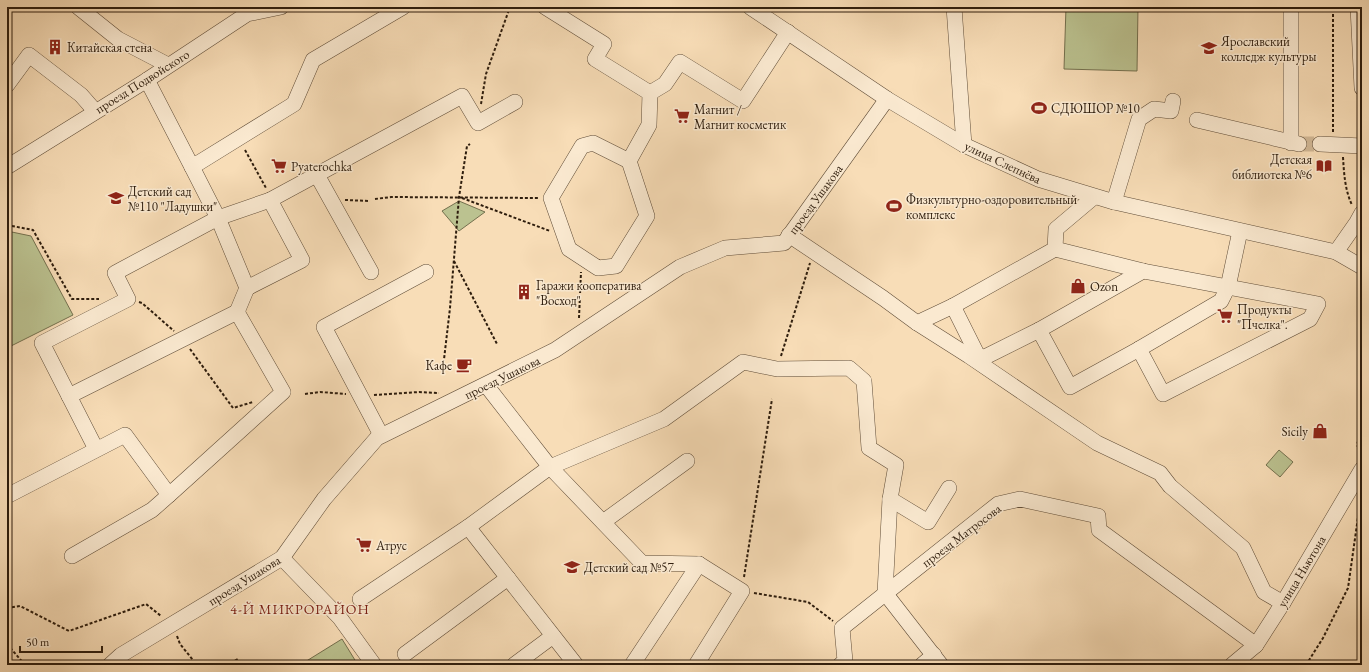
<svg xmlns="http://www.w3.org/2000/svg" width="1369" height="672" viewBox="0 0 1369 672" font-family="'EB Garamond',serif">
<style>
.green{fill:#bbc290;stroke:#74704e}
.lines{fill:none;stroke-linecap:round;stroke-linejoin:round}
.minor-tunnel{stroke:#d0b795;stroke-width:15;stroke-dasharray:15 8;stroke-linecap:butt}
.minor-casing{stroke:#604d38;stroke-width:16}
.path{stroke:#2e1d0d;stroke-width:2;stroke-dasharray:3 2;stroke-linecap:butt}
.minor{stroke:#fae9d0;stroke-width:15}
.labels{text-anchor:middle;stroke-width:3;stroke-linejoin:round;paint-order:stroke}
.poi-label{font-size:13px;fill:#2e1d0d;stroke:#fae9d0;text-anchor:start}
.street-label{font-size:13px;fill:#2e1d0d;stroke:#fae9d0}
.neighbourhood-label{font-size:14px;letter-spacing:1px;fill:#7a1f14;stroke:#fae9d0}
</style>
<rect width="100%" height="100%" fill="#f8ddb7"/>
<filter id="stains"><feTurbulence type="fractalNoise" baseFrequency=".005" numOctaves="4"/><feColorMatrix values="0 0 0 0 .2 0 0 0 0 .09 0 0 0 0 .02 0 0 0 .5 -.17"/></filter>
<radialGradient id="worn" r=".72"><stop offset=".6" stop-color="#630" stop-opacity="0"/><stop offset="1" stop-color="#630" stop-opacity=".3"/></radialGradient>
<g class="green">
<path d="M 1066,7 L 1138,7 L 1137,71 L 1064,69 Z"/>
<path d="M 459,201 L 485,212 L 459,231 L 442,211 Z"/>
<path d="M 7,231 L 31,236 L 73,315 L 7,348 Z"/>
<path d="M 1279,450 L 1293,462 L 1280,477 L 1266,465 Z"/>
<path d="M 342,639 L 358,665 L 300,665 Z"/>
</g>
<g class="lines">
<path class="minor-tunnel" d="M 1299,144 L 1320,144"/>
<defs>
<g id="minor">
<path d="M 78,7 L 118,39 L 168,65"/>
<path d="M 545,7 L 604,44 L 595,59 L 650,93 L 649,125 L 629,161"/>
<path d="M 750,7 L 887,99 L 964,145 L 1038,179 L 1114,202 L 1336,252 L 1362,267"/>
<path d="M 954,7 L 964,145"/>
<path d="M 1291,7 L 1291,143"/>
<path d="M 1358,7 L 1362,88"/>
<path d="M 147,80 L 192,167 L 294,104 L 313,60 L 403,7"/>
<path d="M 7,85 L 29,55 L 81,95 L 95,111"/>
<path d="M 650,93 L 665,84 L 680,62 L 743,101 L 788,32"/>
<path d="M 1197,120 L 1299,144"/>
<path d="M 593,143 L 629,161 L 647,216 L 616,266 L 598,268 L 569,249 L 551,198 L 582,146 Z"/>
<path d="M 1320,144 L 1362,146"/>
<path d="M 7,167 L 147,80 L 247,14 L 281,7"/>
<path d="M 192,167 L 218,218 L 247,288 L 237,312"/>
<path d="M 317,175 L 371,272"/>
<path d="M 270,200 L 462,96 L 478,123 L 515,102"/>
<path d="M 1114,202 L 1139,119 L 1154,109 L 1171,111 L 1173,101"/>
<path d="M 789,235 L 883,298 L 917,323 L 969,356 L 1097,443 L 1160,473 L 1170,486 L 1243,548 L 1264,592 L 1283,603"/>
<path d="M 1336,252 L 1357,222 L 1362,213"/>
<path d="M 953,306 L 977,354 L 983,358 L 1039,330 L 1070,387 L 1139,349 L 1163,394 L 1310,319 L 1318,304 L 1143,271 L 1055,249"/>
<path d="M 917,323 L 953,306 L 1055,249 L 1056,229 L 1094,197"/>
<path d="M 1039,330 L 1143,271"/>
<path d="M 1139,349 L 1221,301 L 1228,287 L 1240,231"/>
<path d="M 486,385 L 550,467 L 642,563 L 699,564 L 742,591 L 696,665"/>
<path d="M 69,396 L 42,343 L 128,299 L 115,273 L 218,218 L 270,200 L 302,260 L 247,288"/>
<path d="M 381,435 L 324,327 L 426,272"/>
<path d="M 7,496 L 125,435 L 169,495 L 283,392 L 237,312 L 69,396 L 96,449"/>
<path d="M 890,499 L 885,593 L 941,665"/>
<path d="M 603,522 L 687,461"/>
<path d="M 468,527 L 576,665"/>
<path d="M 72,556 L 152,510 L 169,495"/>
<path d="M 282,558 L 340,618 L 374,665"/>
<path d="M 360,599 L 468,527 L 550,467 L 664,419 L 743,362 L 777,369 L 849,368 L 864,381 L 869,448 L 896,465 L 890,499 L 928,522 L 949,488"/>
<path d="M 405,654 L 508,578"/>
<path d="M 110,665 L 121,655 L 282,558 L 324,499 L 377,438 L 555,350 L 680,267 L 725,248 L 784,243 L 887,99"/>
<path d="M 514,665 L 553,636"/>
<path d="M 632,665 L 699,564"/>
<path d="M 840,665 L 845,661 L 842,628 L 998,504 L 1020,499 L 1098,516 L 1099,530 L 1256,645"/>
<path d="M 922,665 L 934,655"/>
<path d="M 1232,665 L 1256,645 L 1283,603 L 1362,469"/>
</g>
</defs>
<use href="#minor" class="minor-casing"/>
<g class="path">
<path d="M 481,104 L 486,74 L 510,7"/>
<path d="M 1333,132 L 1333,7"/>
<path d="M 245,150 L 266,188"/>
<path d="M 1343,157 C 1344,174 1345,190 1352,205"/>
<path d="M 462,198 L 550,231"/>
<path d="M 375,199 L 391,197 L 538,198"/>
<path d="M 345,200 L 370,201"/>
<path d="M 7,225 L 33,230 L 72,299 L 99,299"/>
<path d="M 454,261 L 497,344"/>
<path d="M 139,302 L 142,303 L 174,331"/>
<path d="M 579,318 L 581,272"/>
<path d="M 190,349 L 233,408 L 253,402"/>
<path d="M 781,356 L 810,263"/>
<path d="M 443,368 L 450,308 L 459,197 L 467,146 L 470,144"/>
<path d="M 305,394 L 320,392 L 346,394"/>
<path d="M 374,395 L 419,392 L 439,393"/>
<path d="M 1362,426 L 1357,445 L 1362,454"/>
<path d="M 744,577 L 772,399"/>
<path d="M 754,593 L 808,602 L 833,621"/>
<path d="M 7,608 L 20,606 L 69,631 L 146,604 L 161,616"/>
<path d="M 177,636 L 180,644 L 197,665"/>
<path d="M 7,644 L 25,665"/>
<path d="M 226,665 L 238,659"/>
<path d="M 1306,665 L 1323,638 L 1348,588 L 1361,496"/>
</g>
<use href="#minor" class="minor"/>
</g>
<defs>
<symbol id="building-bare" viewBox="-9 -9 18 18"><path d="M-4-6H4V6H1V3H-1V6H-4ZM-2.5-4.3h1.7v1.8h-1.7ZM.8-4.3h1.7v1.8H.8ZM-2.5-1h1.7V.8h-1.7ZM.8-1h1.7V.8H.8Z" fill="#8f2418" stroke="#fae9d0" stroke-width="2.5" paint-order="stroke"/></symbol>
<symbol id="university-bare" viewBox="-9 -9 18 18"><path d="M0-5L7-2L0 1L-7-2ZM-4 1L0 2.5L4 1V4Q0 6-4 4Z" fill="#8f2418" stroke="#fae9d0" stroke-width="2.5" paint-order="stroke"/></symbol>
<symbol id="stadium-bare" viewBox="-9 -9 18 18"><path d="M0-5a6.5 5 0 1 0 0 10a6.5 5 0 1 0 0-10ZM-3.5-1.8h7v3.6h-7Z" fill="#8f2418" stroke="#fae9d0" stroke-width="2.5" paint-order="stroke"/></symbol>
<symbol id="supermarket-bare" viewBox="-9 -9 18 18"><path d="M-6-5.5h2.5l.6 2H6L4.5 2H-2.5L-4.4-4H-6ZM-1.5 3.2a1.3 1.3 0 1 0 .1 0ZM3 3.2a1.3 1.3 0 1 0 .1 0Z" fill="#8f2418" stroke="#fae9d0" stroke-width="2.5" paint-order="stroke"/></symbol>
<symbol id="library-bare" viewBox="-9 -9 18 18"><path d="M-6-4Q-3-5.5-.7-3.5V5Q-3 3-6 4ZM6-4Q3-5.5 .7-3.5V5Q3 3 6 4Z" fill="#8f2418" stroke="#fae9d0" stroke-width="2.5" paint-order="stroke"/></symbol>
<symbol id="school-bare" viewBox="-9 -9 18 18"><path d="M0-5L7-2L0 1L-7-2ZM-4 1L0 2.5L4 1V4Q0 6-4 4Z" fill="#8f2418" stroke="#fae9d0" stroke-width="2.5" paint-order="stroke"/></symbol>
<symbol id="shop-bare" viewBox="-9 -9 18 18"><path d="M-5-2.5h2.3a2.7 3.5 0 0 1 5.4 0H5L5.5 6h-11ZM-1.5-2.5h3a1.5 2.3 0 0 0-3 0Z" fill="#8f2418" stroke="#fae9d0" stroke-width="2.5" paint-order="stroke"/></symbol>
<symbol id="cafe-bare" viewBox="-9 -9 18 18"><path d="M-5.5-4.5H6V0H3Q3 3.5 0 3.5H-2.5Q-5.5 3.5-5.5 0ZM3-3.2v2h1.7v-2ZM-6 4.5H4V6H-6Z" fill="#8f2418" stroke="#fae9d0" stroke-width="2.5" paint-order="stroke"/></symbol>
</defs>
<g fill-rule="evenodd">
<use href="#building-bare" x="44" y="36" width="22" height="22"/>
<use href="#university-bare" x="1198" y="37" width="22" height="22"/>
<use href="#stadium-bare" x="1028" y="97" width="22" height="22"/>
<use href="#supermarket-bare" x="671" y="105" width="22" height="22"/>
<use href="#supermarket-bare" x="268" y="155" width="22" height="22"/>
<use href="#library-bare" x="1313" y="155" width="22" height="22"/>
<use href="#school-bare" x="105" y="187" width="22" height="22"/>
<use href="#stadium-bare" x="883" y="195" width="22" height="22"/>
<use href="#shop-bare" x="1067" y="275" width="22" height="22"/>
<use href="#building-bare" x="513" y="281" width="22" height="22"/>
<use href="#supermarket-bare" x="1214" y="305" width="22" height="22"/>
<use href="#cafe-bare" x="453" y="354" width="22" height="22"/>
<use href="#shop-bare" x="1309" y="420" width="22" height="22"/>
<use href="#supermarket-bare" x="353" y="534" width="22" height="22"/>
<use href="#school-bare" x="561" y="556" width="22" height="22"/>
</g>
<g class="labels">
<g class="poi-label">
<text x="1221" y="46">Ярославский<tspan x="1221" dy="15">колледж культуры</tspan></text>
<text x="67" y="52">Китайская стена</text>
<text x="1051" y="113">СДЮШОР №10</text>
<text x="694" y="114">Магнит /<tspan x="694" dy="15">Магнит косметик</tspan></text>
<text x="1312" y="164" text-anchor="end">Детская<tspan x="1312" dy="15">библиотека №6</tspan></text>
<text x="291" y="171">Pyaterochka</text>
<text x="128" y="196">Детский сад<tspan x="128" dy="15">№110 "Ладушки"</tspan></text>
<text x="906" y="204">Физкультурно-оздоровительный<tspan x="906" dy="15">комплекс</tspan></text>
<text x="536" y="290">Гаражи кооператива<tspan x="536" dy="15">"Восход"</tspan></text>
<text x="1090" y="291">Ozon</text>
<text x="1237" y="314">Продукты<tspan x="1237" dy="15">"Пчелка".</tspan></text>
<text x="452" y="370" text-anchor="end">Кафе</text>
<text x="1308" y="436" text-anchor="end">Sicily</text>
<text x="376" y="550">Атрус</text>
<text x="584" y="572">Детский сад №57</text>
</g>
<g class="street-label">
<text transform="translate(142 81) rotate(-32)" y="5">проезд Подвойского</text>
<text transform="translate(1003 162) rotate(25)" y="5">улица Слепнёва</text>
<text transform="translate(815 199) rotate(-54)" y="5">проезд Ушакова</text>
<text transform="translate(502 377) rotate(-26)" y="5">проезд Ушакова</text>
<text transform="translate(961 535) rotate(-37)" y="5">проезд Матросова</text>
<text transform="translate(1301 571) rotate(-59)" y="5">улица Ньютона</text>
<text transform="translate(244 580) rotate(-32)" y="5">проезд Ушакова</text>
</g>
<g class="neighbourhood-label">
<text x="300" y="614">4-Й МИКРОРАЙОН</text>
</g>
</g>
<rect width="1369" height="672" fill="none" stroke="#f8ddb7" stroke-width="24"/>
<rect x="8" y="8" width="1353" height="656" fill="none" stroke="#2e1d0d" stroke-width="2"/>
<rect x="12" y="12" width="1345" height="648" fill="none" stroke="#2e1d0d"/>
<path d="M20 646v6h82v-6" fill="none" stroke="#2e1d0d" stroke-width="2"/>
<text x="26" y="646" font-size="12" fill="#2e1d0d" stroke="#fae9d0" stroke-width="3" paint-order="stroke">50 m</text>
<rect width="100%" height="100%" filter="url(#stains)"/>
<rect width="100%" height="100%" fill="url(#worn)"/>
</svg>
